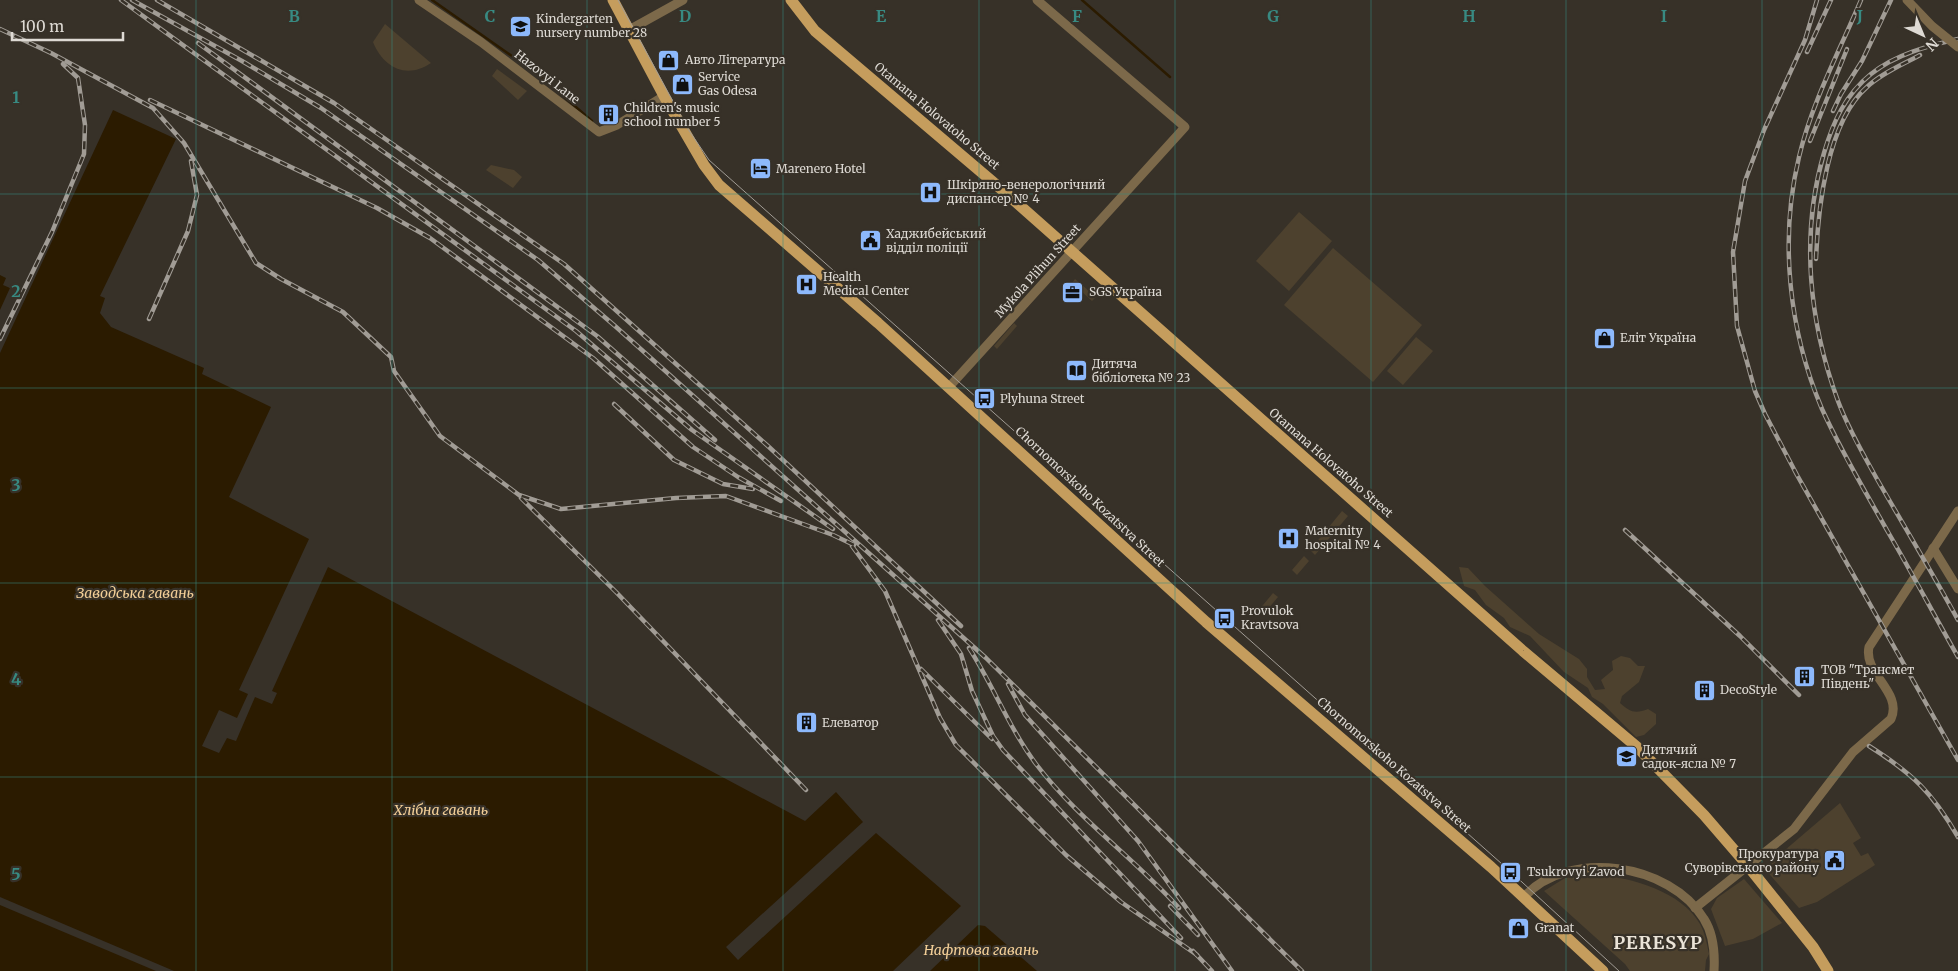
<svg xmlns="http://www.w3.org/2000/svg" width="1958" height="971" viewBox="0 0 1958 971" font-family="Merriweather,serif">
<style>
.green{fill:#4d412e}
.water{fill:#2b1b00}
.pier{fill:#373128}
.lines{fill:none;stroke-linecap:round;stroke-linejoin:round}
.stream{stroke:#2b1b00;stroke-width:2.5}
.minor{stroke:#7c694a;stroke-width:9}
.major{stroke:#c59d5d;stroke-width:11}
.tram{stroke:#a19c95;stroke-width:1}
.rail-casing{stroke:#a19c95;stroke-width:4.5}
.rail{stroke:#373128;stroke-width:2.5;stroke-dasharray:8;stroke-linecap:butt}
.minor-bridge{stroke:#7c694a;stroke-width:9}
.grid{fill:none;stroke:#388a82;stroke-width:1;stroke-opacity:0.55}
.labels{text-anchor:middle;stroke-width:4.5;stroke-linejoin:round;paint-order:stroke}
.poi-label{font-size:12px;fill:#dedad4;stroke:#373128;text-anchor:start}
.street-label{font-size:12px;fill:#dedad4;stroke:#373128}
.water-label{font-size:14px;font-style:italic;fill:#f2ce97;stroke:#373128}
.district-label{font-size:18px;font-weight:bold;letter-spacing:1px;fill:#eae3d7;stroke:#373128}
.grid-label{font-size:16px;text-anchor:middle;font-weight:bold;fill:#388a82;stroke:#373128;stroke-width:4.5;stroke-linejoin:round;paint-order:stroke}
</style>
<rect width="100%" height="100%" fill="#373128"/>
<g class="green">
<path d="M 385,24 L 431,63 C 406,80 383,67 373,42 Z"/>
<path d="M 497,69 L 527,91 L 518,100 L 492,76 Z"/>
<path d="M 491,165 L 514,170 L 522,177 L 513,188 L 486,170 Z"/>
<path d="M 1299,212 L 1332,241 L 1289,291 L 1256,261 Z"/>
<path d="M 1333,248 L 1422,325 L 1373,382 L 1284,305 Z"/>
<path d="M 1075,279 L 1096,297 L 1092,301 L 1072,283 Z"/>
<path d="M 1014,323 L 1017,326 L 997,349 L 994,346 Z"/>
<path d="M 1416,337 L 1433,351 L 1403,385 L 1387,371 Z"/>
<path d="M 1342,511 L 1348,516 L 1315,555 L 1310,550 Z"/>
<path d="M 1304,556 L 1309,561 L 1297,575 L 1292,570 Z"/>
<path d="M 1459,567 L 1468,568 L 1485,586 L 1539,634 L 1579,659 L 1587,669 L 1587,677 L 1595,690 L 1605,689 L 1601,680 L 1613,670 L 1612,661 L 1621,656 L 1630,658 L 1638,666 L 1645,666 L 1639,682 L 1622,696 L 1620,703 C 1630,712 1635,714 1648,709 L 1656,714 L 1656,724 L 1644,735 L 1636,737 L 1603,704 L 1592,697 L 1588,688 L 1564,672 L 1530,636 L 1510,627 L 1504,618 L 1486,605 L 1475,590 L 1464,586 Z"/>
<path d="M 1273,593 L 1278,597 L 1263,615 L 1258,611 Z"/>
<path d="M 1840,803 L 1861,838 L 1853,843 L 1861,856 L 1868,853 L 1875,865 L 1817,902 L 1799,908 L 1764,868 Z"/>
<path d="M 1597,875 C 1631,877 1682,892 1700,924 C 1705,933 1707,944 1709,954 L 1706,960 L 1705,971 L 1630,971 L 1625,964 L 1544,891 L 1565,878 Z"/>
<path d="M 1744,879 L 1782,923 L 1753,939 L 1725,946 L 1711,909 L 1717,898 Z"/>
</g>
<g class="water">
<path d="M 113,110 L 176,139 L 100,296 L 105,298 L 100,313 L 111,327 L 204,368 L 202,374 L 271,407 L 229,497 L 309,539 L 239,690 L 248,694 L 237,718 L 219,710 L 202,746 L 219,753 L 227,738 L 236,741 L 255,697 L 272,704 L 277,693 L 272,691 L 328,567 L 805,821 L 836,792 L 863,822 L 726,947 L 738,960 L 876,833 L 961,906 L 893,971 L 0,971 L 0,353 Z"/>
<path d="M 0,275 L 6,278 L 3,285 L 10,288 L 0,310 Z"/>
<path d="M 978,925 L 985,926 L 1037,971 L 930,971 Z"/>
</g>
<path class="pier" d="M 0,897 L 174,971 L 156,971 L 0,905 Z"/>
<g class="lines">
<g class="stream">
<path d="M 432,0 L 539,75 L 592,121"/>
<path d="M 1082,0 L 1170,77"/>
</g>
<g class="minor">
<path d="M 419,0 L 481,42 L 599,132 L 617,125 L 664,96"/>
<path d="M 629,30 L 683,0"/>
<path d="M 949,387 L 1185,127 L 1037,0"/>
<path d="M 1933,548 L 1958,589"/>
<path d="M 1524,897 C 1568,848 1670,863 1704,919 C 1713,933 1715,954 1714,971"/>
<path d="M 1695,908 L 1794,829 L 1853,752 L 1891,719 C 1903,692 1863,674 1869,647 L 1958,511"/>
</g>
<g class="major">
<path d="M 613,0 L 664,96 L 704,165 L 719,185 L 878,323 L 1206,622 L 1491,867 L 1603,971"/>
<path d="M 791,0 L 815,31 L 1000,188 L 1523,651 L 1637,747 L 1704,815 L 1748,866 L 1813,947 L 1828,971"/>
</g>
<path class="tram" d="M 618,0 L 688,129 L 709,160 L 1511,872 L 1619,971"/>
<defs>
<g id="rail">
<path d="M 121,0 L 576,331 L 692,430 L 833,529"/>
<path d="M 132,0 L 242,61 L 321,108 L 538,260 L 615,326 L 986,658 L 1302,971"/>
<path d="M 157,0 L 334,103 L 564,264 L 769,447 L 961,626"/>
<path d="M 1817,0 L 1805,40 L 1764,130 L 1745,181 L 1733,252 L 1737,326 L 1755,391 L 1765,414 L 1797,475 L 1958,760"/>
<path d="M 1861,0 C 1839,52 1812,102 1799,157 C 1779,240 1789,331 1822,409 C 1841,451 1865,491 1888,532 C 1912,573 1934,615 1958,657"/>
<path d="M 0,29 L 51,53 L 153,108 L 184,143 L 256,263 L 281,279 L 343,312 L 391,357 L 394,371 L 440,436 L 519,495 L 561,509 L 676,498 L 726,496 L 833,535 L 854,545"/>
<path d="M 1958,39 C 1928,46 1896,54 1871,74 C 1845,95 1833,122 1824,153 C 1800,235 1809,322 1838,401 C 1848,428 1863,454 1877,479 C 1904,526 1932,572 1958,620"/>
<path d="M 198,43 L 597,336 L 715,440"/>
<path d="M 1807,52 L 1831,0"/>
<path d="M 150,100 L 377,208 L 430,238 L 593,358 L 693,447 L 738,477 L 781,501"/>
<path d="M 1833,111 L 1841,94 L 1862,61 L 1891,0"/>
<path d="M 1810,141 L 1847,49"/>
<path d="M 1816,259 C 1818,208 1827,122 1867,87 C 1882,73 1902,65 1920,55"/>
<path d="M 149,319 L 188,231 L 197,195 L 191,161"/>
<path d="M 0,339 L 52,232 L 84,154 L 85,125 L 78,78 L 63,64"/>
<path d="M 614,404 L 674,460 L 723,484 L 753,489"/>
<path d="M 521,498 L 616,592 L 806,790"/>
<path d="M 1625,530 L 1740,636 L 1799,695"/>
<path d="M 852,546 L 885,591 L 940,718 L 956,745 L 1066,855 L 1121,902 L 1197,955"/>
<path d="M 938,620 L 961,654 L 972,691 L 993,736 L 1003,750 L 1181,938"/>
<path d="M 969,648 C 993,685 1009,728 1036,764 C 1077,818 1134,858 1179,908"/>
<path d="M 921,669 L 992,739"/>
<path d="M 1008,684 L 1025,715 L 1138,841 L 1232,971"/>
<path d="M 1869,746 C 1913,774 1932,792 1958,837"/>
<path d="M 1170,906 L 1198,935"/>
<path d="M 1193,951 L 1212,971"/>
</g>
</defs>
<use href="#rail" class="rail-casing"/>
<use href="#rail" class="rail"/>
<path class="minor-bridge" d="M 1907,0 L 1932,26 L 1958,47"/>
</g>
<path class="grid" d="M 196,0 L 196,971M 392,0 L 392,971M 587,0 L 587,971M 783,0 L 783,971M 979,0 L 979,971M 1175,0 L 1175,971M 1371,0 L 1371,971M 1566,0 L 1566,971M 1762,0 L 1762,971M 0,194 L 1958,194M 0,388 L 1958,388M 0,583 L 1958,583M 0,777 L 1958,777"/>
<defs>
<symbol id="school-square" viewBox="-11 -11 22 22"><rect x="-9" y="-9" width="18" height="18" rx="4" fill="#8db9fc" stroke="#373128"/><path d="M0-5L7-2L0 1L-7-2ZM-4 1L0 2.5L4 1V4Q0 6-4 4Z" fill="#111"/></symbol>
<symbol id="shop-square" viewBox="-11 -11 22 22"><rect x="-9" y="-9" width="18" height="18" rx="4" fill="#8db9fc" stroke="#373128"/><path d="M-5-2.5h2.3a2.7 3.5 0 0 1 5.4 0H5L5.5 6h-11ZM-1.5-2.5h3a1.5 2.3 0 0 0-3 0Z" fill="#111"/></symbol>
<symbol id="building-square" viewBox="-11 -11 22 22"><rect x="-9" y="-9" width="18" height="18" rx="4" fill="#8db9fc" stroke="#373128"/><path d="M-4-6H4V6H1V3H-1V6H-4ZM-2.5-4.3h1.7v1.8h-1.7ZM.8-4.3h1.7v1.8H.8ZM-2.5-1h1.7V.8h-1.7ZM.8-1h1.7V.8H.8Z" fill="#111"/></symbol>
<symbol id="hotel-square" viewBox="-11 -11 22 22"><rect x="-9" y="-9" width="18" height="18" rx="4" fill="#8db9fc" stroke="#373128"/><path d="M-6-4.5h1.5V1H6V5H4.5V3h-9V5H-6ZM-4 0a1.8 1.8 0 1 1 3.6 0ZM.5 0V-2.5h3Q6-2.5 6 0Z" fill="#111"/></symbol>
<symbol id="hospital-square" viewBox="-11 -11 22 22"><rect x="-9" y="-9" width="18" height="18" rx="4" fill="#8db9fc" stroke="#373128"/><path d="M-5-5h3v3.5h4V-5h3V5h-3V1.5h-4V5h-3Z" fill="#111"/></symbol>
<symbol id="civic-square" viewBox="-11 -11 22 22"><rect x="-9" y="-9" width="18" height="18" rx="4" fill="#8db9fc" stroke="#373128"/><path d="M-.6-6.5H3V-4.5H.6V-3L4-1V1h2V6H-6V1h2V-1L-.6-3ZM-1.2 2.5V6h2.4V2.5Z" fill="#111"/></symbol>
<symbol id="office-square" viewBox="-11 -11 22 22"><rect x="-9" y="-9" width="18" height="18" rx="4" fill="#8db9fc" stroke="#373128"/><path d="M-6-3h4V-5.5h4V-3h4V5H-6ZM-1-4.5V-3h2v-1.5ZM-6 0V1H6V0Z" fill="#111"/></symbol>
<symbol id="library-square" viewBox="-11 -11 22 22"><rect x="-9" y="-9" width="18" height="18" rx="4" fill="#8db9fc" stroke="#373128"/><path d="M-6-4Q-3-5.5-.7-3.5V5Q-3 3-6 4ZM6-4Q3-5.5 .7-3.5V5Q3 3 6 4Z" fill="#111"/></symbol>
<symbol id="bus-square" viewBox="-11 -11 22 22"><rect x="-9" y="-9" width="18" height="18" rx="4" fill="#8db9fc" stroke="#373128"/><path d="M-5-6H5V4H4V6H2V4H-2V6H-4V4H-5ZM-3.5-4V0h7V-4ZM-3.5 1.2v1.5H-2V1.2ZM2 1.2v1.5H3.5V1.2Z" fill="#111"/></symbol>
</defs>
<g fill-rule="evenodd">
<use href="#school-square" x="508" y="14" width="25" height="25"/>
<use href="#shop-square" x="656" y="48" width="25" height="25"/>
<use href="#shop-square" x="670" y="72" width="25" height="25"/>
<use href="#building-square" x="596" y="102" width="25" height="25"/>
<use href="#hotel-square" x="748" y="156" width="25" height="25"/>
<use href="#hospital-square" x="918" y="180" width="25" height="25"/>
<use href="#civic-square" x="858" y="228" width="25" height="25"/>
<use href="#hospital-square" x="794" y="272" width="25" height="25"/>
<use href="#office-square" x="1060" y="280" width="25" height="25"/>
<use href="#shop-square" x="1592" y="326" width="25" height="25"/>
<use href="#library-square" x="1064" y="358" width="25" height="25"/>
<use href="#bus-square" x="972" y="386" width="25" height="25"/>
<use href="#hospital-square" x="1276" y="526" width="25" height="25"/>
<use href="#bus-square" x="1212" y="606" width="25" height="25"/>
<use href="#building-square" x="1792" y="664" width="25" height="25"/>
<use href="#building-square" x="1692" y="678" width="25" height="25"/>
<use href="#building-square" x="794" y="710" width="25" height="25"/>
<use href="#school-square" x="1614" y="744" width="25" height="25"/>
<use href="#civic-square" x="1822" y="848" width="25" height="25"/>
<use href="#bus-square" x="1498" y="860" width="25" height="25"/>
<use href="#shop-square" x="1506" y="916" width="25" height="25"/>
</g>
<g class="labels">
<g class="poi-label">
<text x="536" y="23">Kindergarten<tspan x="536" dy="14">nursery number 28</tspan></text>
<text x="685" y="64">Авто Література</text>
<text x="698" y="81">Service<tspan x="698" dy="14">Gas Odesa</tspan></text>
<text x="624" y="112">Children's music<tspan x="624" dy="14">school number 5</tspan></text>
<text x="776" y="173">Marenero Hotel</text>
<text x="947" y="189">Шкіряно-венерологічний<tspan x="947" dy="14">диспансер № 4</tspan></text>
<text x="886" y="238">Хаджибейський<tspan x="886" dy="14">відділ поліції</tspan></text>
<text x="823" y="281">Health<tspan x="823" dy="14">Medical Center</tspan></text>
<text x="1089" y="296">SGS Україна</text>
<text x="1620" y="342">Еліт Україна</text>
<text x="1092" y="368">Дитяча<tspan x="1092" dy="14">бібліотека № 23</tspan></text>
<text x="1000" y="403">Plyhuna Street</text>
<text x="1305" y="535">Maternity<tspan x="1305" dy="14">hospital № 4</tspan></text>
<text x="1241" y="615">Provulok<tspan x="1241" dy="14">Kravtsova</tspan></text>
<text x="1821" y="674">ТОВ "Трансмет<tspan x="1821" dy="14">Південь"</tspan></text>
<text x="1720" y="694">DecoStyle</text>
<text x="822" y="727">Елеватор</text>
<text x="1642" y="754">Дитячий<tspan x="1642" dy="14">садок-ясла № 7</tspan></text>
<text x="1819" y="858" text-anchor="end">Прокуратура<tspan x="1819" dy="14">Суворівського району</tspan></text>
<text x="1527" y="876">Tsukrovyi Zavod</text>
<text x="1535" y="932">Granat</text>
</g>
<g class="street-label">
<text transform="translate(547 77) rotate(38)" y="4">Hazovyi Lane</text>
<text transform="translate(937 116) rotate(40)" y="4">Otamana Holovatoho Street</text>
<text transform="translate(1038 271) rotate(-48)" y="4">Mykola Plihun Street</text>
<text transform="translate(1331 463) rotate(41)" y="4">Otamana Holovatoho Street</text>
<text transform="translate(1090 497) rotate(43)" y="4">Chornomorskoho Kozatstva Street</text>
<text transform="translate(1394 765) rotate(41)" y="4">Chornomorskoho Kozatstva Street</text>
</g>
<g class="water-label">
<text x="135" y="598">Заводська гавань</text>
<text x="441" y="815">Хлібна гавань</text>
<text x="981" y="955">Нафтова гавань</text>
</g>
<g class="district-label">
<text x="1658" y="949">PERESYP</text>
</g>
</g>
<g class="grid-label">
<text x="294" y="22">B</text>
<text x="490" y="22">C</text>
<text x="685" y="22">D</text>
<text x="881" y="22">E</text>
<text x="1077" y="22">F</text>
<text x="1273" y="22">G</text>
<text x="1469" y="22">H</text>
<text x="1664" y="22">I</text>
<text x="1860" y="22">J</text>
<text x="16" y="103">1</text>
<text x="16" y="297">2</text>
<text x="16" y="491">3</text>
<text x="16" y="685">4</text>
<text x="16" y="880">5</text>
</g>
<g transform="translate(1923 35) rotate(136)" stroke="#373128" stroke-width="4" paint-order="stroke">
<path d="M0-4L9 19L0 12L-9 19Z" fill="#dedad4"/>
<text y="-8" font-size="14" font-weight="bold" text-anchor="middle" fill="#dedad4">N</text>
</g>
<path d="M12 32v8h111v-8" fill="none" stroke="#dedad4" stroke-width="2.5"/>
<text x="20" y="32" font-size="15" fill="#dedad4" stroke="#373128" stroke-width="4" paint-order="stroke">100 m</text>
</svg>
